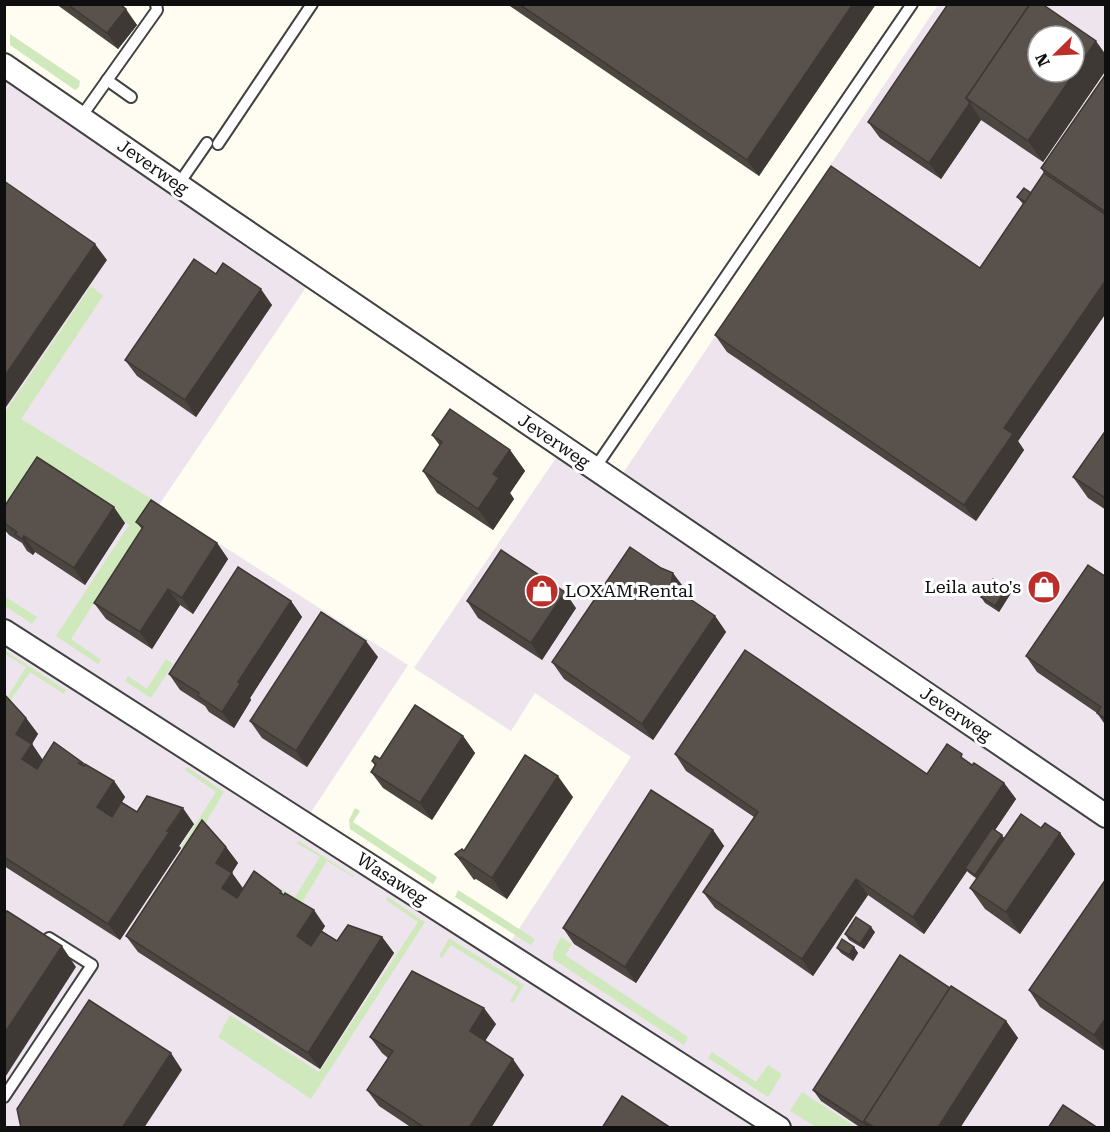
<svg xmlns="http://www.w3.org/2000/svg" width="1110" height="1132" viewBox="0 0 1110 1132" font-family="'Roboto Serif',serif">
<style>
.industrial{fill:#ede4ed;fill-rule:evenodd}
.green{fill:#d0e9bc}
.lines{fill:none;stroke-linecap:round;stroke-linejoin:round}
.lane-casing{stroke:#424242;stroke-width:14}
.street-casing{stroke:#424242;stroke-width:26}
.lane{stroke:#fff;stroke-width:10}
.street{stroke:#fff;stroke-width:22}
.wall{fill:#4c4641}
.shaded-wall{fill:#3e3935}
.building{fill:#58514c;stroke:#3e3935;stroke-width:1.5;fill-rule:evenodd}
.labels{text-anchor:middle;stroke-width:6;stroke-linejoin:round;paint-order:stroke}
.street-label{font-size:18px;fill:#0f0f0f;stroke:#fff}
.poi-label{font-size:18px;fill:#0f0f0f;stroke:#fff;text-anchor:end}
</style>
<rect width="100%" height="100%" fill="#fffdf2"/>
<path class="industrial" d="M 938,5 L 1105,5 L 1105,1127 L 5,1127 L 4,65 L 313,277 L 159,505 L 408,665 L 302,826 L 504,952 L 631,757 L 535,693 L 511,731 L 414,668 L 562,449 L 615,485 ZM 1038,36 L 1074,36 L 1074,72 L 1038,72 Z"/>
<g class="green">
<path d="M 10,34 L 80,81 L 79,87 L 75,90 L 10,45 Z"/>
<path d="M 91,286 L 103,296 L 21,419 L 158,503 L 71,639 L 101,660 L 98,664 L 56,636 L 129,525 L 46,469 L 5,533 L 5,412 Z"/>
<path d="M 4,596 L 37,617 L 32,624 L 5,606 Z"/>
<path d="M 4,650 L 66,690 L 64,694 L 30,672 L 8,704 L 5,701 L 26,667 L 5,654 Z"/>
<path d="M 166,659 L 173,664 L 151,698 L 125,681 L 128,676 L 147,689 Z"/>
<path d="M 187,767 L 224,792 L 202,829 L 196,856 L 181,847 L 216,792 L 185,770 Z"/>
<path d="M 355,808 L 360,811 L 353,822 L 437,877 L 433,884 L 350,829 L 349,820 Z"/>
<path d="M 299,841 L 354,876 L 353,877 L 327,861 L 302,902 L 317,912 L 314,917 L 279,895 L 282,889 L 295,897 L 320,857 L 297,843 Z"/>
<path d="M 458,890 L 535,939 L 531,945 L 455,897 Z"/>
<path d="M 388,897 L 425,922 L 311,1099 L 218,1037 L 230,1015 L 319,1072 L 418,922 L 386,900 Z"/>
<path d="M 561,937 L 572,944 L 565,955 L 688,1037 L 684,1045 L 553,959 L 553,953 Z"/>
<path d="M 449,938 L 524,985 L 513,1003 L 510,1001 L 518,987 L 451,945 L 442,958 L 439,956 Z"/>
<path d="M 712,1052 L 756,1082 L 768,1065 L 782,1074 L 768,1097 L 708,1058 Z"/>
<path d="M 802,1092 L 856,1127 L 816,1127 L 790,1111 Z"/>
</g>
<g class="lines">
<defs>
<g id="lane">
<path d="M 107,80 L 131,97"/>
<path d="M 81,117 L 157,10 L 156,4"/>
<path d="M 218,144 L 312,4"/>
<path d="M 178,185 L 207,143"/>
<path d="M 595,468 L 912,4"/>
<path d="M 4,1097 L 92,965 L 49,938"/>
</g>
<g id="street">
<path d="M 4,65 L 225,217 L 1106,816"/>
<path d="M 4,631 L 779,1128"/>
</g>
</defs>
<use href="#lane" class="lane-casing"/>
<use href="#street" class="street-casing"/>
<use href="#lane" class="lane"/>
<use href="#street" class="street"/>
</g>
<g class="wall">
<path d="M 56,4 L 120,4 L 137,25 L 118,49 Z"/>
<path d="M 507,4 L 876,4 L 759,176 Z"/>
<path d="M 1106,55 L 1106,70 L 1043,162 L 981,120 L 941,179 L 880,138 L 868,122 Z"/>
<path d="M 1106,74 L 1106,313 L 1018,441 L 1024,450 L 976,521 L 727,352 L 715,335 L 980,268 L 1023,204 L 1017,197 L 1031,193 L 1044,173 L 1041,168 Z"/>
<path d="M 216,274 L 272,305 L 196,417 L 137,376 L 125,360 Z"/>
<path d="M 1106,430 L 1106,510 L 1088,498 L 1073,477 Z"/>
<path d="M 432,435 L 510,450 L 525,471 L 510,493 L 514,499 L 493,530 L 437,493 L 423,471 L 440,446 Z"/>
<path d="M 4,507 L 125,523 L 85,585 L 35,552 L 33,555 L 27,551 L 22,543 L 9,535 L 4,529 Z"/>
<path d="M 136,522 L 217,543 L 228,559 L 193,614 L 180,605 L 152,649 L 106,619 L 94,603 L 142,529 Z"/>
<path d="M 1106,577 L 1106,726 L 1097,713 L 1037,672 L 1026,656 Z"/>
<path d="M 1007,588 L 1011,593 L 999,612 L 985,603 L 981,597 Z"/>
<path d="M 685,589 L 684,595 L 715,616 L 726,632 L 653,740 L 564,679 L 552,662 Z"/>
<path d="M 291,601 L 302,617 L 250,698 L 251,700 L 234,728 L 209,712 L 205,706 L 180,690 L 169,674 Z"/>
<path d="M 467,601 L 576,608 L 542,660 L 478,618 Z"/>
<path d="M 378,657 L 307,767 L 262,738 L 250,721 Z"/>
<path d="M 4,694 L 26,718 L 38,734 L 32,744 L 43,760 L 83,763 L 84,765 L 114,781 L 125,797 L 122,802 L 137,812 L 194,824 L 179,846 L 181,848 L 120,940 L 4,866 Z"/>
<path d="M 463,736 L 475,753 L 432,820 L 383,788 L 371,772 L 375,766 L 372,761 Z"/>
<path d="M 675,754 L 927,774 L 968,762 L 1004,783 L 1016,799 L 995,830 L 1004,838 L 1041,828 L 1060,833 L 1075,854 L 1020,934 L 985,909 L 970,888 L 977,879 L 969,873 L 967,871 L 924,934 L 868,895 L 813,976 L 715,908 L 703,892 L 754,817 L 686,771 Z"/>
<path d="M 573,797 L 507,899 L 476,879 L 474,880 L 455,854 L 464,851 Z"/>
<path d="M 713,830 L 724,846 L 636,983 L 574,944 L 563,928 Z"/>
<path d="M 226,847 L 238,863 L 232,873 L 243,888 L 281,891 L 284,895 L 325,926 L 322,931 L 337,941 L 382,937 L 394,953 L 320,1069 L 138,952 L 126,936 Z"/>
<path d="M 1106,879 L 1105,1051 L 1040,1007 L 1029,990 Z"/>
<path d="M 875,932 L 864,949 L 849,940 L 845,934 Z"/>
<path d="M 854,947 L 858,953 L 853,961 L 841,953 L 837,948 Z"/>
<path d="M 950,988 L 1006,1021 L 1018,1038 L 960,1128 L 861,1128 L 821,1101 L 813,1090 Z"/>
<path d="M 496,1024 L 485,1041 L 524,1075 L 491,1128 L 412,1128 L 379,1106 L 367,1090 L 388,1058 L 382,1053 L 370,1037 Z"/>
</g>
<g class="shaded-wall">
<path d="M 853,4 L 876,4 L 759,176 L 747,160 Z"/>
<path d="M 126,9 L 137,25 L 118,49 L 107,33 Z"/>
<path d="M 1096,41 L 1106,55 L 1106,70 L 1043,162 L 1028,141 Z"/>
<path d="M 970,103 L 981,120 L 941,179 L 929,163 Z"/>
<path d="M 95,244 L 107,260 L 4,410 L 4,377 Z"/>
<path d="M 1106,280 L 1106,313 L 1018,441 L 1024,450 L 976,521 L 964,505 L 1004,428 Z"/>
<path d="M 261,289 L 272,305 L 196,417 L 185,400 Z"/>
<path d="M 510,450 L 525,471 L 510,493 L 514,499 L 493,530 L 478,509 L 493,474 Z"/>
<path d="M 114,507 L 125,523 L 85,585 L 74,568 Z"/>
<path d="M 24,536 L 35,552 L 33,555 L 22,539 Z"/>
<path d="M 217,543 L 228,559 L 193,614 L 182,598 Z"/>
<path d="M 673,573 L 685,589 L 682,602 L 671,586 Z"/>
<path d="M 1007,588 L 1011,593 L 999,612 L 995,606 Z"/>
<path d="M 168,589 L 180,605 L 152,649 L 140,632 Z"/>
<path d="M 565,592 L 576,608 L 542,660 L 531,643 Z"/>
<path d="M 291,601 L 302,617 L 250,698 L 251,700 L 234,728 L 222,712 L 238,682 Z"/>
<path d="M 715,616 L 726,632 L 653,740 L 642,724 Z"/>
<path d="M 366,641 L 378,657 L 307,767 L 296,751 Z"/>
<path d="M 26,718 L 38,734 L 28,750 L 16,734 Z"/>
<path d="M 463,736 L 475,753 L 432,820 L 420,803 Z"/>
<path d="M 32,744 L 43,761 L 34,775 L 22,759 Z"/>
<path d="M 558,776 L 573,797 L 507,899 L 492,878 Z"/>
<path d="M 114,781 L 125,797 L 108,824 L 97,807 Z"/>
<path d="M 1004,783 L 1016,799 L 968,870 L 965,868 L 967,871 L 924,934 L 913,917 Z"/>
<path d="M 183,808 L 194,824 L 179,846 L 181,848 L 120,940 L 108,924 Z"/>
<path d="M 713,830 L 724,846 L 636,983 L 625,967 Z"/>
<path d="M 1060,833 L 1075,854 L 1020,934 L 1006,912 Z"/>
<path d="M 1002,835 L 1006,841 L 979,880 L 975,875 Z"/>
<path d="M 226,847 L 238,863 L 227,879 L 216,863 Z"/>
<path d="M 232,873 L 243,889 L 234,904 L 222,888 Z"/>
<path d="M 856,879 L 868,895 L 813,976 L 802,959 Z"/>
<path d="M 314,910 L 325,926 L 308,952 L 297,936 Z"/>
<path d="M 871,927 L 875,932 L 864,949 L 860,944 Z"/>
<path d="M 382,937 L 394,953 L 320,1069 L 308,1053 Z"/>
<path d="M 62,946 L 76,967 L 4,1079 L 4,1034 Z"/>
<path d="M 854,947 L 858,953 L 853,961 L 849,955 Z"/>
<path d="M 484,1008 L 496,1024 L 481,1047 L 470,1031 Z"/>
<path d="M 1106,1018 L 1106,1051 L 1094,1035 Z"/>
<path d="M 1006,1021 L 1018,1038 L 960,1128 L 940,1128 L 939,1126 Z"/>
<path d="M 171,1053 L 182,1070 L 144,1128 L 122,1128 Z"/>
<path d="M 513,1059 L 524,1075 L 491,1128 L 469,1128 Z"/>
</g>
<g class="building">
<path d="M 67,4 L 120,4 L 126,9 L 107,33 Z"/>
<path d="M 519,4 L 853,4 L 747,160 Z"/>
<path d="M 948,4 L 1030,4 L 966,98 L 970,103 L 929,163 L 868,122 Z"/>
<path d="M 1030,4 L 1042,4 L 1096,41 L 1028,141 L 966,98 ZM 1038,36 L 1074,36 L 1074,72 L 1038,72 Z"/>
<path d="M 1106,74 L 1106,212 L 1041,168 Z"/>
<path d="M 831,166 L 980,268 L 1044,173 L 1106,215 L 1106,280 L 1004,428 L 1013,434 L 964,505 L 715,335 Z"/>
<path d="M 4,181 L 95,244 L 4,377 Z"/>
<path d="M 1024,188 L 1031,193 L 1025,202 L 1017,197 Z"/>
<path d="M 194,259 L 216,274 L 223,263 L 261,289 L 185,400 L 125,360 Z"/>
<path d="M 450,409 L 510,450 L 493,474 L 499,478 L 478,509 L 423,471 L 442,442 L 432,435 Z"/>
<path d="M 1106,430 L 1106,497 L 1105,498 L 1073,477 Z"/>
<path d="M 37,457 L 114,507 L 74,568 L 24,536 L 22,539 L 15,534 L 17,532 L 4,523 L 4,507 Z"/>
<path d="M 151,500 L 217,543 L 182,598 L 168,589 L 140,632 L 94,603 L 143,527 L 136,522 Z"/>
<path d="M 630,547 L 661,568 L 673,573 L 671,586 L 715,616 L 642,724 L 552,662 Z"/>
<path d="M 501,550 L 565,592 L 531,643 L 467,601 Z"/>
<path d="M 1088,565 L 1106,577 L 1106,719 L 1097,713 L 1101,707 L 1026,656 Z"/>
<path d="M 238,567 L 291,601 L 238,682 L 240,684 L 222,712 L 198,696 L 199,693 L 169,674 Z"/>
<path d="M 993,579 L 1007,588 L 995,606 L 981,597 Z"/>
<path d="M 321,612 L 366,641 L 296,751 L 250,721 Z"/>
<path d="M 745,650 L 927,774 L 947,744 L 962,754 L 961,757 L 972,765 L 974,763 L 1004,783 L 913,917 L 856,879 L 802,959 L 703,892 L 758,812 L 675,754 Z"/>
<path d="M 4,694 L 26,718 L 16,734 L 32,744 L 22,759 L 37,769 L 54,742 L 83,763 L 78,763 L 84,766 L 85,764 L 114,781 L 97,807 L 112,817 L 121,802 L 137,812 L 147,796 L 183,808 L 167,831 L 170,831 L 108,924 L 4,857 Z"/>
<path d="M 415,705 L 463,736 L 420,803 L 371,772 L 376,764 L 372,761 L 375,756 L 380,759 Z"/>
<path d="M 525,755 L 558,776 L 492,878 L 461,857 L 460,859 L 455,854 L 462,849 L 464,851 Z"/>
<path d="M 651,790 L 713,830 L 625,967 L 563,928 Z"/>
<path d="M 1021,814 L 1041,828 L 1045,823 L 1060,833 L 1006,912 L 970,888 Z"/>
<path d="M 202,820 L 226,847 L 216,863 L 232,873 L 222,888 L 237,898 L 254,871 L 281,891 L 280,893 L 284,895 L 285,893 L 314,910 L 297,936 L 311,946 L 321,931 L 337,941 L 348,925 L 382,937 L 308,1053 L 126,936 Z"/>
<path d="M 992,828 L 1002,835 L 975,875 L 965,868 Z"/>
<path d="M 1106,879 L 1106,1018 L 1094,1035 L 1029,990 Z"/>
<path d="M 7,911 L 62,946 L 4,1034 L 4,914 Z"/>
<path d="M 856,917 L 871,927 L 860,944 L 845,934 Z"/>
<path d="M 842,939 L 854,947 L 849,955 L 837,948 Z"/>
<path d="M 900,955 L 950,988 L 864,1121 L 868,1126 L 813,1090 Z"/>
<path d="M 412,971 L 484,1008 L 470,1031 L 513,1059 L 469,1128 L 425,1128 L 367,1090 L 393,1051 L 370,1037 Z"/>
<path d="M 951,986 L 1006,1021 L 939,1126 L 941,1128 L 875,1128 L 864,1121 Z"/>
<path d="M 89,1000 L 171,1053 L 122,1128 L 21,1128 L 17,1109 Z"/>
<path d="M 622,1096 L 671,1128 L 602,1128 Z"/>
<path d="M 1063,1105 L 1098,1128 L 1048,1128 Z"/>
</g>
<defs>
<symbol id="shop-disc" viewBox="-11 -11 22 22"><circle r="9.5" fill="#bc2e2a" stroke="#fff"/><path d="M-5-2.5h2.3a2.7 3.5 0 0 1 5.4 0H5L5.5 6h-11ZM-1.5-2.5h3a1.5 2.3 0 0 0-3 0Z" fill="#fff"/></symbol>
</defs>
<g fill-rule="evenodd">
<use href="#shop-disc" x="1025" y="568" width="38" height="38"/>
<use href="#shop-disc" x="523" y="572" width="38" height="38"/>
</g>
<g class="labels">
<g class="street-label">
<text transform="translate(153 167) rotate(35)" y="6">Jeverweg</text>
<text transform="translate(554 441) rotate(34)" y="6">Jeverweg</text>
<text transform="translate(956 714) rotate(34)" y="6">Jeverweg</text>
<text transform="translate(392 879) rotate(33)" y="6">Wasaweg</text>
</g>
<g class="poi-label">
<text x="1021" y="593">Leila auto's</text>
<text x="565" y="597" text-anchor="start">LOXAM Rental</text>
</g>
</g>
<rect width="1110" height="1132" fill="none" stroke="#0f0f0f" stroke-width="12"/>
<g transform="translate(1056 54) rotate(246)"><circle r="28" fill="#ffffff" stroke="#9f9f9f" stroke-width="1.5"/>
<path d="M0-4.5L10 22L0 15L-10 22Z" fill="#bc2e2a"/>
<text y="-9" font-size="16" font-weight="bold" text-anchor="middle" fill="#0f0f0f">N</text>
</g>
</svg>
